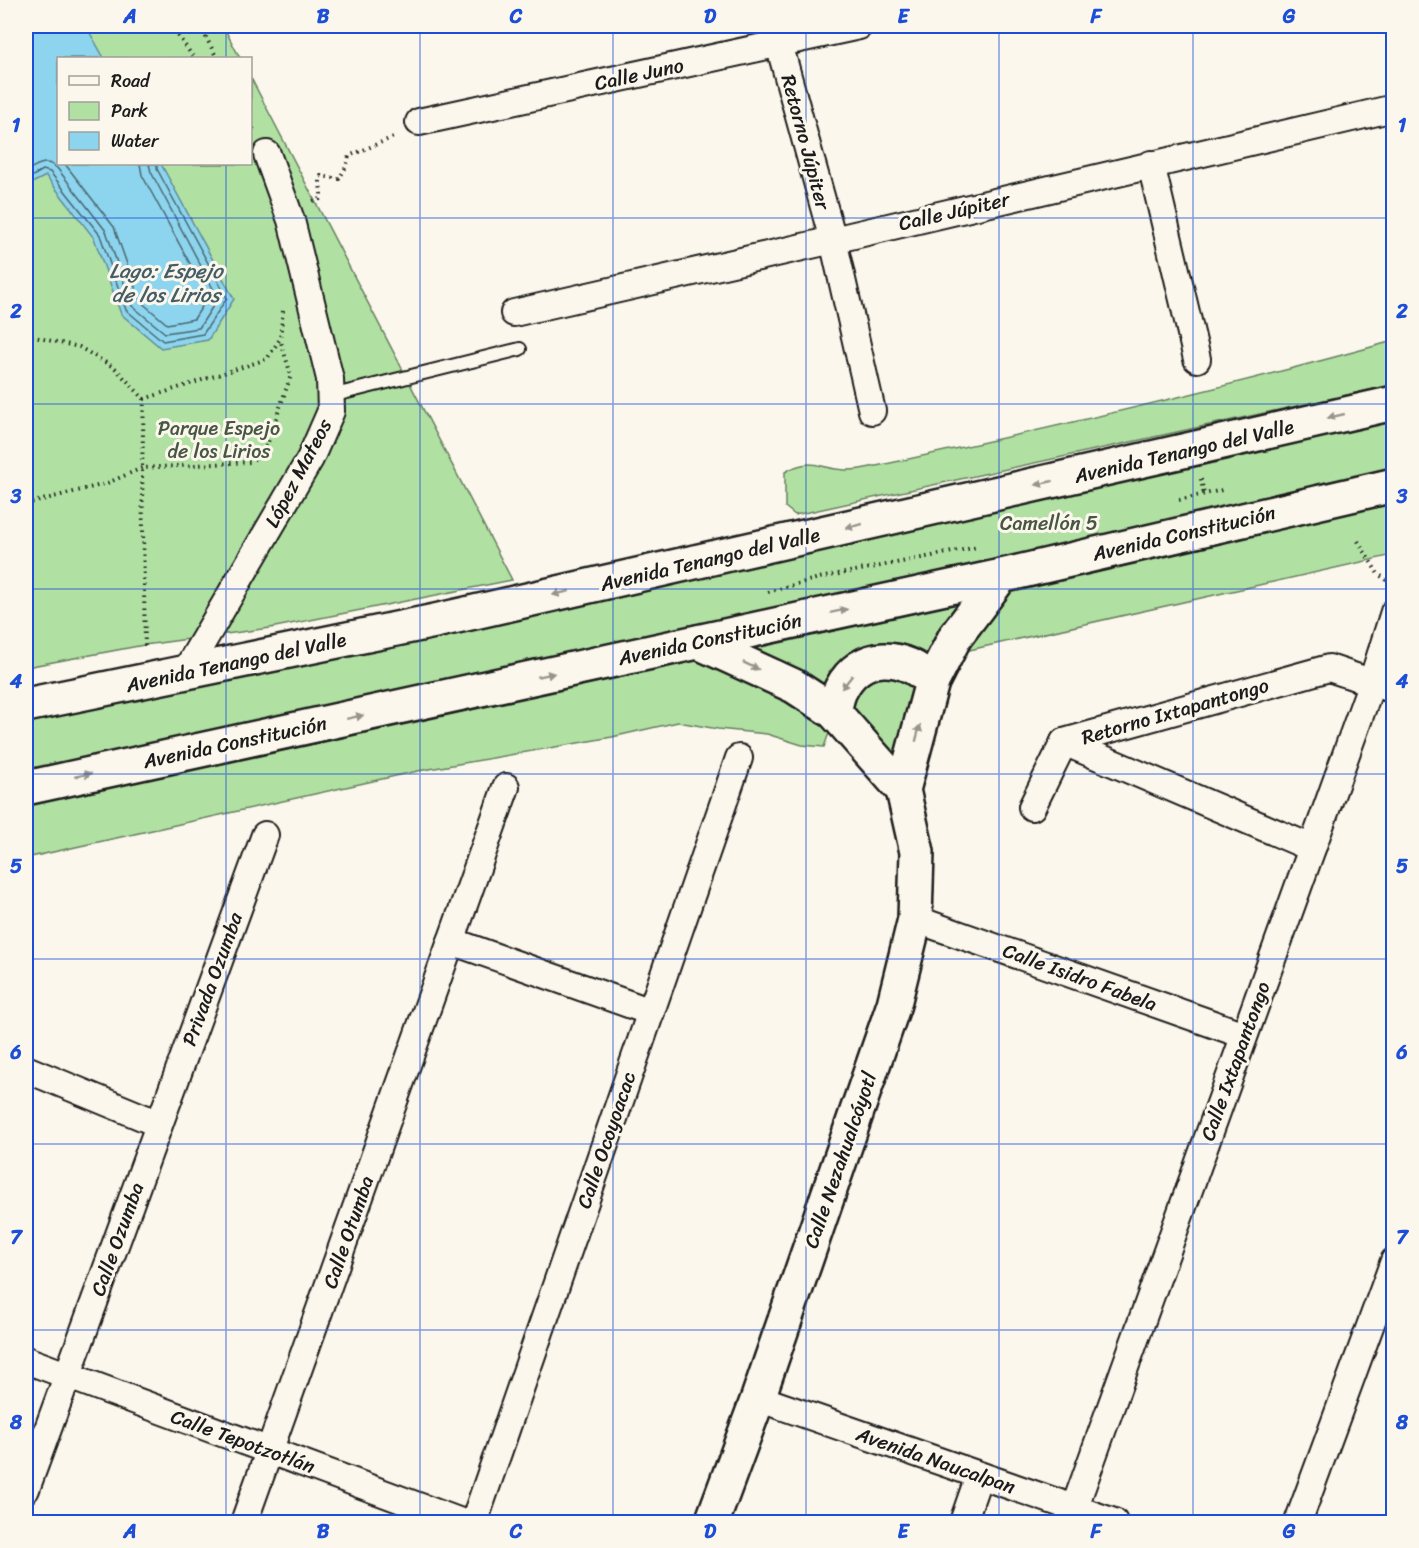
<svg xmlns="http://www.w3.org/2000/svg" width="1419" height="1548" viewBox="0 0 1419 1548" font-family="Sriracha,sans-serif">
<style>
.green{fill:#b0e1a2;stroke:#667e5f;stroke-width:1.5}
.water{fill:#8dd5ee;stroke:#608b9a;stroke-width:1.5}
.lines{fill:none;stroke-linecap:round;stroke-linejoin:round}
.shore{stroke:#496670;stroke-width:1.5}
.lane-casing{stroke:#1c1c1c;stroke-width:16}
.street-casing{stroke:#1c1c1c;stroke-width:30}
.secondary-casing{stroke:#1c1c1c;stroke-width:38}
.path{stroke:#1c1c1c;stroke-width:4;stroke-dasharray:1.5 4.5;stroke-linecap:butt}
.lane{stroke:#fbf7ec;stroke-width:12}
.street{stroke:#fbf7ec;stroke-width:26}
.secondary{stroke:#fbf7ec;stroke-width:33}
.oneway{fill:#97948e}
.grid{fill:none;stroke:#1d4ed8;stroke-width:1.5;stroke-opacity:0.55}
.labels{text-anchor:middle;stroke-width:6;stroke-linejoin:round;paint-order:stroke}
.street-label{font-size:20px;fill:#1c1c1c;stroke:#fbf7ec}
.park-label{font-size:20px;fill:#485744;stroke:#fbf7ec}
.water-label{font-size:21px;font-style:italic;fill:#445d66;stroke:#fbf7ec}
.neatline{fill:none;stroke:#1d4ed8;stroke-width:2}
.grid-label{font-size:20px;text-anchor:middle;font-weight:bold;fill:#1d4ed8}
</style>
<rect width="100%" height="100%" fill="#fbf7ec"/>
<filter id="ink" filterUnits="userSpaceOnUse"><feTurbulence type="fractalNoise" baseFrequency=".0167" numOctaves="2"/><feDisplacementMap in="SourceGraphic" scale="12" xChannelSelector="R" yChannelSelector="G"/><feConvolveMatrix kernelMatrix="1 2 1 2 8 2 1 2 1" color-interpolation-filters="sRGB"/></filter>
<g filter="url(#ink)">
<g class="green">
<path d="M 26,26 L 223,26 L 240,58 L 58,58 L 58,164 L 250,164 L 251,78 L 512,580 L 270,628 L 144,645 L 26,667 Z"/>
<path d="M 1393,341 L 1393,385 L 795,515 L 785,507 L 785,472 C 812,456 819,469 845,470 C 859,471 873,466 886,464 C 1056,427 1226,388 1393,341 Z"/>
<path d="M 1393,405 L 1393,483 L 26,785 L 26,710 Z"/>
<path d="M 1393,492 L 1393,555 L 956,653 L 1010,582 Z"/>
<path d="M 984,587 L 937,656 L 914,661 L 832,695 L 723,644 Z"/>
<path d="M 696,650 L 827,719 L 829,733 L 824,747 L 802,745 L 767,734 L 718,729 L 678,722 L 612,737 L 418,771 L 26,858 L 26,797 Z"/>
<path d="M 917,673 L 900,765 L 872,746 L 845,696 L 857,676 Z"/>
</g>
<path class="water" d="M 26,26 L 86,26 L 104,58 L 58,58 L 58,164 L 161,164 L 234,299 L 208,340 L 161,348 L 121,314 L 94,238 L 46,176 L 26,186 Z"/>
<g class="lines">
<g class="shore">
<path d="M 65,164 L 114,227 L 140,301 L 167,324 L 194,319 L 208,297 L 142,175 L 140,164"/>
<path d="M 26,171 C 37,165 46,158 57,168 L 106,231 L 132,306 L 165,333 L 199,328 L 218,298 L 151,172 L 149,164"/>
<path d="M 26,180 L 43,170 L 50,172 L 100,235 L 126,310 L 163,341 L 203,334 L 227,298 L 157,169 L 157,164"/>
</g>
<defs>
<path id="lane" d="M 331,396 L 520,349"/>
<g id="street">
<path d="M 779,44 L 833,240 L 872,411"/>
<path d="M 419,122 L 859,26"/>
<path d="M 1151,164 L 1197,359"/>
<path d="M 514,313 L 833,240 L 1394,108"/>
<path d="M 185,672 L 310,459 L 331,411 L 330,379 L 291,220 L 267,154"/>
<path d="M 1064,742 L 1329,668 L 1394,690"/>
<path d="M 1064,742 L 1312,848"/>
<path d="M 1032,807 L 1064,742"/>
<path d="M 915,919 L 1244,1035"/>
<path d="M 451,941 L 651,1012"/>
<path d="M 26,1069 L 159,1124"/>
<path d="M 26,1360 L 461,1522"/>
<path d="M 758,1398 L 1114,1522"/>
<path d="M 26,1489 L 265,835"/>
<path d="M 1074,1509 L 1372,682 L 1394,612"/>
<path d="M 244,1522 L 506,787"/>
<path d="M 474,1522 L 739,758"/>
<path d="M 963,1522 L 979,1476"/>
<path d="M 1298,1522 L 1394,1261"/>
</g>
<g id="secondary">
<path d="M 698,642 L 794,686 L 834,712 L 903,790"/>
<path d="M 26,705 L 435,621 L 1394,403"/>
<path d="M 834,712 C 836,705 837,696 841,689 C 861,650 904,653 932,682"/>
<path d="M 26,788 L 1001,576 L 1394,485"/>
<path d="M 712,1522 L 758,1398 L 894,1004 L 915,919 L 917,852 L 903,790 L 932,682 L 955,637 L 1001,576"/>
</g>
</defs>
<use href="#lane" class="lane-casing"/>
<use href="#street" class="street-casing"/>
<use href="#secondary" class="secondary-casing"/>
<g class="path">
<path d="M 171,26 L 194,58"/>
<path d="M 200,26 L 217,58"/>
<path d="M 250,123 L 255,132"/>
<path d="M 313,201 L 320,199 C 323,192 318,184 321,176 L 339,179 L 346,167 L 349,156 L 396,136"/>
<path d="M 26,337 L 30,336 L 79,347 L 115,368 L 144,399 L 142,468 L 145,649"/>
<path d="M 144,399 L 267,359 L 280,339 L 283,310"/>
<path d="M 1201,479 L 1204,495"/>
<path d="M 1179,500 L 1222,490"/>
<path d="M 26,504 L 105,484 L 142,468 L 251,462 L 267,445 L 291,375 L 280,339"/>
<path d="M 1358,541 L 1378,574 L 1392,584"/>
<path d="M 768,592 L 819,578 L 978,547"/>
</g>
<use href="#lane" class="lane"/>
<use href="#street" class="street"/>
<use href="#secondary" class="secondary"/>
</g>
<defs><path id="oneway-solid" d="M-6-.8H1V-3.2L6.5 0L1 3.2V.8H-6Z" transform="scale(1.5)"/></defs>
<g class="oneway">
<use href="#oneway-solid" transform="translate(1336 416) rotate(167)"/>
<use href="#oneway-solid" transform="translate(1044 483) rotate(167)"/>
<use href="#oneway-solid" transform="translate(854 526) rotate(167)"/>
<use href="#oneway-solid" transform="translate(561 593) rotate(167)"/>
<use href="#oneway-solid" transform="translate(839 611) rotate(-12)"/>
<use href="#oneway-solid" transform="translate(751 666) rotate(25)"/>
<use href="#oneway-solid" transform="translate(546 675) rotate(-12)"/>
<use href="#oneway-solid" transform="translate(847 682) rotate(129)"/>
<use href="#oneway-solid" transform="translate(355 717) rotate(-12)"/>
<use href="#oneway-solid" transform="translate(918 733) rotate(-75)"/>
<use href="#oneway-solid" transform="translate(83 775) rotate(-12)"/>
</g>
</g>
<path class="grid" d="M 226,26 L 226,58M 420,26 L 420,1522M 613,26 L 613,1522M 806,26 L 806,1522M 999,26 L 999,1522M 1193,26 L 1193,1522M 226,164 L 226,1522M 26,218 L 1394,218M 26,404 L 1394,404M 26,589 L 1394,589M 26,774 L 1394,774M 26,959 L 1394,959M 26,1144 L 1394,1144M 26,1330 L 1394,1330"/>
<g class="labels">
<g class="street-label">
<text transform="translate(639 74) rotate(-12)" y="7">Calle Juno</text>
<text transform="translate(806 142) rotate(75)" y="7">Retorno Júpiter</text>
<text transform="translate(954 211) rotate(-13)" y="7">Calle Júpiter</text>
<text transform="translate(1184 451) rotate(-13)" y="7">Avenida Tenango del Valle</text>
<text transform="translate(298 473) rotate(-62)" y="7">López Mateos</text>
<text transform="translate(1184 533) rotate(-13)" y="7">Avenida Constitución</text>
<text transform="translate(710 559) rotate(-13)" y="7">Avenida Tenango del Valle</text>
<text transform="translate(710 639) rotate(-12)" y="7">Avenida Constitución</text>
<text transform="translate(236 662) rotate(-12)" y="7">Avenida Tenango del Valle</text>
<text transform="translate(1175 711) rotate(-16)" y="7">Retorno Ixtapantongo</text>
<text transform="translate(235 742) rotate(-12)" y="7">Avenida Constitución</text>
<text transform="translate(1080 977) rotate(20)" y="7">Calle Isidro Fabela</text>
<text transform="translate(212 979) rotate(-70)" y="7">Privada Ozumba</text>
<text transform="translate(1235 1061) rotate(-70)" y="7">Calle Ixtapantongo</text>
<text transform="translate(606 1140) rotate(-71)" y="7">Calle Ocoyoacac</text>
<text transform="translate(840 1160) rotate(-71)" y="7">Calle Nezahualcóyotl</text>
<text transform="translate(348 1232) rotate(-71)" y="7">Calle Otumba</text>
<text transform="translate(117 1239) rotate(-70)" y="7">Calle Ozumba</text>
<text transform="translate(243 1441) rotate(20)" y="7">Calle Tepotzotlán</text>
<text transform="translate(936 1460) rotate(19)" y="7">Avenida Naucalpan</text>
</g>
<g class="park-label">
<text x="219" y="435">Parque Espejo<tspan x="219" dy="23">de los Lirios</tspan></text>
<text x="1049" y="530">Camellón 5</text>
</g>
<g class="water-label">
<text x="166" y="278">Lago: Espejo<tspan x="166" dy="24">de los Lirios</tspan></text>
</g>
</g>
<rect width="1419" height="1548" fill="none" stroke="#fbf7ec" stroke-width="66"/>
<rect x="57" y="57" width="195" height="108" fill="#fbf7ec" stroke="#a29f99" stroke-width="1.5"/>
<rect x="69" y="76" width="30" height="9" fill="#fbf7ec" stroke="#a29f99" stroke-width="1.5"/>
<text x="111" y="87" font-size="18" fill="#1c1c1c">Road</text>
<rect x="69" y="102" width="30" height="18" fill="#b0e1a2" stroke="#a29f99" stroke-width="1.5"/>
<text x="111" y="117" font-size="18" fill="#1c1c1c">Park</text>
<rect x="69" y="132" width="30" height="18" fill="#8dd5ee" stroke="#a29f99" stroke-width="1.5"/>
<text x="111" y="147" font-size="18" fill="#1c1c1c">Water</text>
<rect x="33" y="33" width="1353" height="1482" class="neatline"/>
<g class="grid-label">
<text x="130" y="23">A</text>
<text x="323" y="23">B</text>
<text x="516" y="23">C</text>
<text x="710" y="23">D</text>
<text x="903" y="23">E</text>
<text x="1096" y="23">F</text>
<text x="1289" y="23">G</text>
<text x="16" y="132">1</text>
<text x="1402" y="132">1</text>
<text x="16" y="318">2</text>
<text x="1402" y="318">2</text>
<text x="16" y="503">3</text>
<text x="1402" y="503">3</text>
<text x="16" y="688">4</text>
<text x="1402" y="688">4</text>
<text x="16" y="873">5</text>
<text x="1402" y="873">5</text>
<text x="16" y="1059">6</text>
<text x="1402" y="1059">6</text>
<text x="16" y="1244">7</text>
<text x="1402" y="1244">7</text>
<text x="16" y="1429">8</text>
<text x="1402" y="1429">8</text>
<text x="130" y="1538">A</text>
<text x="323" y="1538">B</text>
<text x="516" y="1538">C</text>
<text x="710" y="1538">D</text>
<text x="903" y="1538">E</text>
<text x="1096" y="1538">F</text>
<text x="1289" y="1538">G</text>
</g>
</svg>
